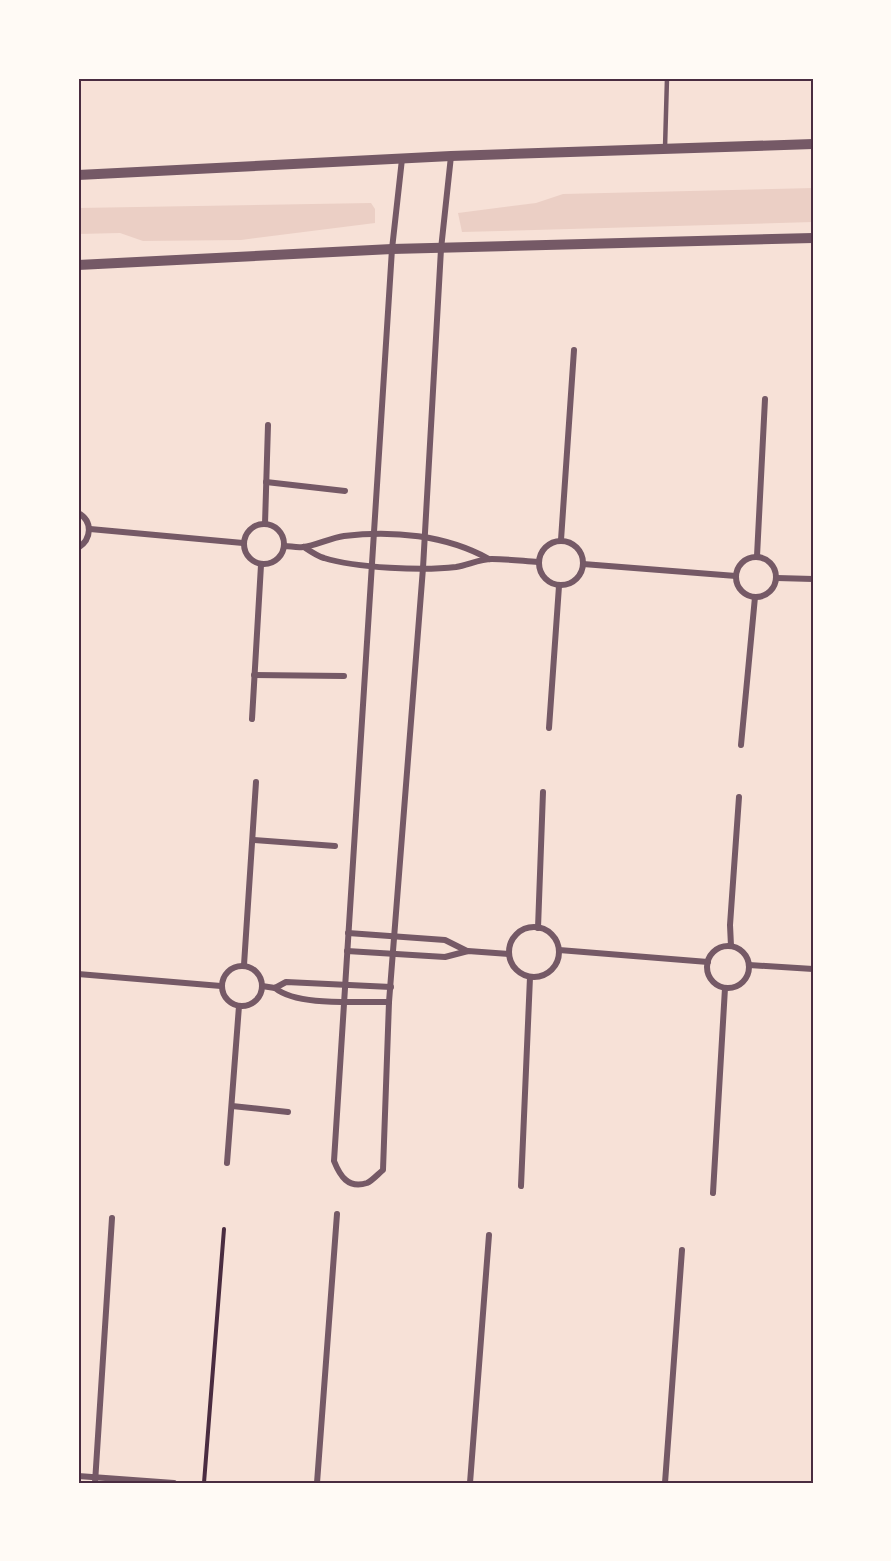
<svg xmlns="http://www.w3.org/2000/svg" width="891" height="1561" viewBox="0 0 891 1561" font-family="'Archivo Narrow',sans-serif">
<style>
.green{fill:#ebcfc5}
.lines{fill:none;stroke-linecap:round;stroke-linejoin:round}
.path{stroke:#4a2c40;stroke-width:4}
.service{stroke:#755966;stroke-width:4.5}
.minor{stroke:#755966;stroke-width:6}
.tertiary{stroke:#755966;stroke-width:10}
.neatline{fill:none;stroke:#4a2c40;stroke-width:2}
</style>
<rect width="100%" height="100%" fill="#f7e1d7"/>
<g class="green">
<path d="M 813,188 L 813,222 L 462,232 L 458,213 L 536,203 L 563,194 Z"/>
<path d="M 371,203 L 375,209 L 375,223 L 241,240 L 143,241 L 120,233 L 78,234 L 78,208 Z"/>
</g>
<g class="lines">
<path class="path" d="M 204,1483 L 224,1229"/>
<path class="service" d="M 665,148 L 667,78"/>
<g class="minor">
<path d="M 402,159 L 392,249 L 334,1161 C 340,1176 348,1189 367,1183 C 372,1181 378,1174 383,1170 L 389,1002 L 423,568 L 441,249 L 451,156"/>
<path d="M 266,482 L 345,491"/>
<path d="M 78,513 C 93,521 92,539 78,548"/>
<circle cx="264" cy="544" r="20"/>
<path d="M 265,524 L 268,425"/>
<path d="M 90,529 L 243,543"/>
<path d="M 561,540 L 574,350"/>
<circle cx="561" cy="563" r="22"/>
<path d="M 285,546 C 290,546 297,548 303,547 C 315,546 330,538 344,536 C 392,530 446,535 489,559"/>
<path d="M 304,547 C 310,551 317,556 324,558 C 356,568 423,571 456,567 C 468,565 480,559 492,559 C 507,559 523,561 538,562"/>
<path d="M 757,556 L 765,399"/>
<circle cx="756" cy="577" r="20"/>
<path d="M 583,564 L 736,576"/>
<path d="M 777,578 L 813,579"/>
<path d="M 254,675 L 344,676"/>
<path d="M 252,719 L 261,565"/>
<path d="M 549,728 L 559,586"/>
<path d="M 741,745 L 755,597"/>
<path d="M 253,840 L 335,846"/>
<circle cx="534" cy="952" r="25"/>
<path d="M 538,928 L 543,792"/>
<path d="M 348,933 L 445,940 L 467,951"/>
<circle cx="728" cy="967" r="21"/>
<path d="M 731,946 L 730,925 L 739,797"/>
<path d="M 559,950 L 708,962"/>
<path d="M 347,951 L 445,957 L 468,951 L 509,954"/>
<path d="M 244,965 L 256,782"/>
<path d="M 749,965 L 813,969"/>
<circle cx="242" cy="986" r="20"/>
<path d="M 78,974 L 221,986"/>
<path d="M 262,986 L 275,988 L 286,982 L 391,987"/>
<path d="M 275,988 C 298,1007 359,1001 389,1002"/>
<path d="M 232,1106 L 288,1112"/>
<path d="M 227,1163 L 239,1006"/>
<path d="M 521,1186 L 530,977"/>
<path d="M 713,1193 L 725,988"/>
<path d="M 78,1476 L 174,1483"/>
<path d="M 95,1483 L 112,1218"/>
<path d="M 317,1483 L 337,1214"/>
<path d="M 470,1483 L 489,1235"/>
<path d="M 665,1483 L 682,1250"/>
</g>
<g class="tertiary">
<path d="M 78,175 L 451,156 L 813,144"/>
<path d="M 78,265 L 392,249 L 813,238"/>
</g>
</g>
<rect width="891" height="1561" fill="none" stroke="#fffaf5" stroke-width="159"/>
<rect x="80" y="80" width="732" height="1402" class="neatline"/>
</svg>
